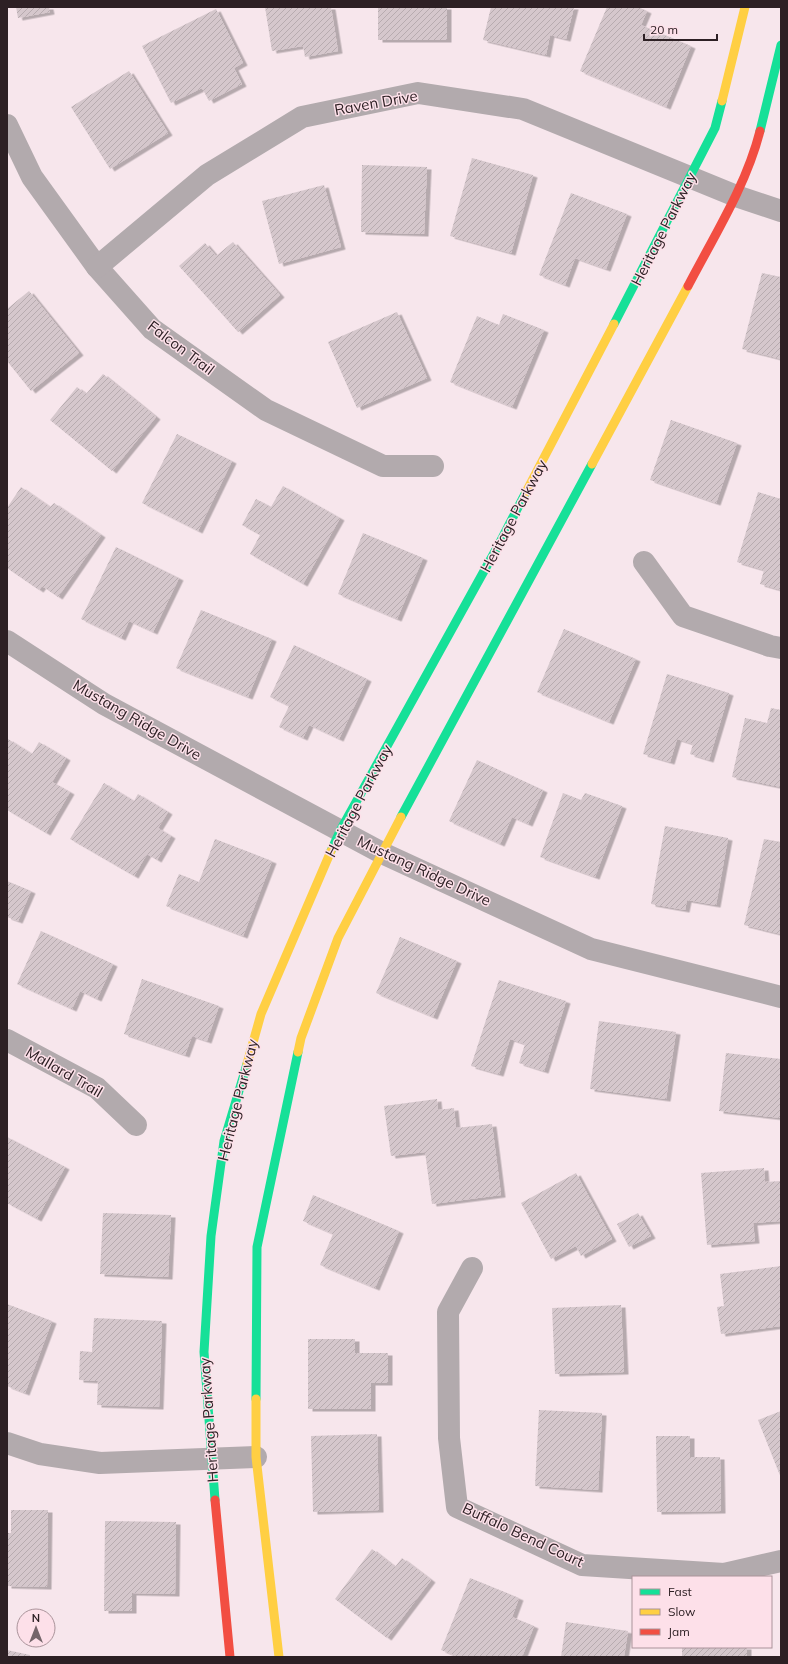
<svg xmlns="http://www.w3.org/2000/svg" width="788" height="1664" viewBox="0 0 788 1664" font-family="Mulish,sans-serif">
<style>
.building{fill:url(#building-hatch);filter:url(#shadow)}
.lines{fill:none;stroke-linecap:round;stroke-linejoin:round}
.street{stroke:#b2aaad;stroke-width:22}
.fast{stroke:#16e098;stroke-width:9}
.slow{stroke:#ffcf43;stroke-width:9}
.jam{stroke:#f24e42;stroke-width:9}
.labels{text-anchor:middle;stroke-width:3;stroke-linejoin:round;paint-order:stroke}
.street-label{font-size:15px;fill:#2d2024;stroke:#fde0e9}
</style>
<defs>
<pattern id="building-hatch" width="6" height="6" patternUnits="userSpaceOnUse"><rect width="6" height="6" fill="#d5c7cc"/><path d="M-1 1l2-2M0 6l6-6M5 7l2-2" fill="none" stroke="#b7abaf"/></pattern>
<filter id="shadow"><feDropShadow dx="4.5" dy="2.5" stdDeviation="0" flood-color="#0004"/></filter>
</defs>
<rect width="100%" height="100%" fill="#f7e6ec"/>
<g class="building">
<path d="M 16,7 L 49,7 L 50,12 L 18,18 Z"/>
<path d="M 265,7 L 331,7 L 338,51 L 305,57 L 303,46 L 272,51 Z"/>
<rect x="378" y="7" width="69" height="33"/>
<path d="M 491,7 L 574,7 L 566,39 L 550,35 L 546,55 L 483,40 Z"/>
<path d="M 607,7 L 638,7 L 647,11 L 641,25 L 691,46 L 666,107 L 580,71 Z"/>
<path d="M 216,9 L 243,63 L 234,68 L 242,84 L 209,101 L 202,88 L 171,103 L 142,46 Z"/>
<path d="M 129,71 L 168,133 L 110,169 L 71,107 Z"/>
<path d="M 472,158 L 533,175 L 511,253 L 450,236 Z"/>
<path d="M 362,165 L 427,167 L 424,234 L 361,232 Z"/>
<path d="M 324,185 L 341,247 L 279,264 L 262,201 Z"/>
<path d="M 571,193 L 627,214 L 606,269 L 575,258 L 565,285 L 539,275 Z"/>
<path d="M 233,242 L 280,295 L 238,332 L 179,266 L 205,243 L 216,256 Z"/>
<path d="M 762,273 L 781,277 L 781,359 L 742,349 Z"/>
<path d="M 29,291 L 79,353 L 31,391 L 7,361 L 7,309 Z"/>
<path d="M 397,312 L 427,378 L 357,408 L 328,342 Z"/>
<path d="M 503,314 L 544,330 L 512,407 L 450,382 L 477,316 L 499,325 Z"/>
<path d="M 103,374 L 156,417 L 112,471 L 50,420 L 77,387 L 86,394 Z"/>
<path d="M 671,420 L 737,443 L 716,503 L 650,480 Z"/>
<path d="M 177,434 L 232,461 L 198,531 L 142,503 Z"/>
<path d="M 283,486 L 340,518 L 303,584 L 250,554 L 260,535 L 242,525 L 256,499 L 271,507 Z"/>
<path d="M 21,487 L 50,507 L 54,503 L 101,535 L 58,597 L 42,586 L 39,590 L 7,568 L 7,508 Z"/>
<path d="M 758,492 L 781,499 L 781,590 L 760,584 L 764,570 L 737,562 Z"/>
<path d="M 363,533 L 423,558 L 397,619 L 338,594 Z"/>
<path d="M 116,547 L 179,578 L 153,632 L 129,621 L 121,638 L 81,619 Z"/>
<path d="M 201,610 L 272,639 L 248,697 L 176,668 Z"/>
<path d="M 564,629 L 636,659 L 609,722 L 537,692 Z"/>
<path d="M 294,645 L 367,679 L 339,739 L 309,725 L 303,738 L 279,727 L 289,706 L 270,697 Z"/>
<path d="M 667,674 L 729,693 L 709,760 L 690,754 L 693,744 L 677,739 L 670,762 L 643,754 Z"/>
<path d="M 771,708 L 781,710 L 781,787 L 732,777 L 745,718 L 767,723 Z"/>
<path d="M 8,739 L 32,754 L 39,742 L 66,758 L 52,782 L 70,792 L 46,833 L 7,810 Z"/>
<path d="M 477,760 L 543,790 L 528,824 L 512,817 L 500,844 L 449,821 Z"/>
<path d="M 104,783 L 134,801 L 138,794 L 168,812 L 158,828 L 171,836 L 157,860 L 147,854 L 134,876 L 70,839 Z"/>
<path d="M 563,793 L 581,800 L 585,793 L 622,806 L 595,877 L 540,857 Z"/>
<path d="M 665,826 L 728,838 L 716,905 L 687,900 L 685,910 L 651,904 Z"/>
<path d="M 215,839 L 272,861 L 243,936 L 166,906 L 179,874 L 199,882 Z"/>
<path d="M 764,839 L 781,842 L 781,934 L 744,925 Z"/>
<path d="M 7,881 L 31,891 L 18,921 L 7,917 Z"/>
<path d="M 41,931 L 113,964 L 97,999 L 80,991 L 72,1009 L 17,984 Z"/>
<path d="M 400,937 L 457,961 L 433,1017 L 376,993 Z"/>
<path d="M 142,979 L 219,1006 L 207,1041 L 192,1036 L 185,1055 L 124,1034 Z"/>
<path d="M 499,980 L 566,1001 L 544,1071 L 519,1063 L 525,1044 L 510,1039 L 499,1074 L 471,1066 Z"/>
<path d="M 599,1021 L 676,1032 L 666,1099 L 590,1089 Z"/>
<path d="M 726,1053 L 781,1059 L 781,1118 L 719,1111 Z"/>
<path d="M 437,1099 L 438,1110 L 454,1108 L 456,1128 L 492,1124 L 501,1195 L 432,1204 L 425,1152 L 391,1156 L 384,1106 Z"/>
<path d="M 7,1137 L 65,1167 L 37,1219 L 7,1203 Z"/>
<path d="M 764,1168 L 765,1182 L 781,1181 L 781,1221 L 753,1223 L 755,1241 L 707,1245 L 701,1173 Z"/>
<path d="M 576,1173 L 612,1239 L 581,1256 L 576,1246 L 551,1259 L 521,1203 Z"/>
<path d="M 313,1195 L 399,1231 L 375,1288 L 320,1265 L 333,1234 L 303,1221 Z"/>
<path d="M 103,1213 L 171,1215 L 168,1277 L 100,1274 Z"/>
<path d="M 638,1213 L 651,1236 L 629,1247 L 617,1224 Z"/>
<path d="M 781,1266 L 781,1326 L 721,1334 L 717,1307 L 724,1306 L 720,1274 Z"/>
<path d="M 7,1304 L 52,1321 L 25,1393 L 7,1386 Z"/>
<path d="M 621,1305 L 624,1372 L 555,1374 L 552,1308 Z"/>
<path d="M 94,1318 L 162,1321 L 159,1407 L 97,1405 L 98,1381 L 79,1380 L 80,1351 L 92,1352 Z"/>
<path d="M 308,1339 L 355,1339 L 355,1353 L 388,1353 L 388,1383 L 371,1383 L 371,1409 L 308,1409 Z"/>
<path d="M 539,1410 L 602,1413 L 598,1490 L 535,1486 Z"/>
<path d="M 781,1411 L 781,1478 L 758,1420 Z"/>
<path d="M 377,1434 L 379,1510 L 313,1512 L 311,1436 Z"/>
<path d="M 656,1436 L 690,1436 L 690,1457 L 720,1457 L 721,1511 L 657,1512 Z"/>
<path d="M 11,1510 L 48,1510 L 47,1587 L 7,1586 L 7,1533 L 11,1533 Z"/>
<path d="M 105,1521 L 176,1522 L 175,1594 L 132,1593 L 132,1611 L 104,1611 Z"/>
<path d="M 372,1549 L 395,1567 L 402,1558 L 431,1580 L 387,1638 L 335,1599 Z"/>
<path d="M 470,1578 L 519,1598 L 512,1617 L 534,1626 L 522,1657 L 459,1657 L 441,1650 Z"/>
<path d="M 566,1622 L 628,1631 L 624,1657 L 561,1657 Z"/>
<rect x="682" y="1647" width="65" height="10"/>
<path d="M 7,1650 L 30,1655 L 30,1657 L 7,1657 Z"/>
</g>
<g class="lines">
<g class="street">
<path d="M 7,125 L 32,177 L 97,267 L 152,329 L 266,410 L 383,466 L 433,466"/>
<path d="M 97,267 L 207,175 L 302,117 L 418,93 L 523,109 L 736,196 L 781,211"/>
<path d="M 644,562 L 683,616 L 770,646 L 781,648"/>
<path d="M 7,641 L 104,704 L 382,853 L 591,949 L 781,997"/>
<path d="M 7,1040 L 97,1088 L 136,1125"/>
<path d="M 472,1268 L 448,1312 L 449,1438 L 457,1507 L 582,1565 L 724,1574 L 781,1561"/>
<path d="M 7,1443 L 40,1454 L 100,1463 L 256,1457"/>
</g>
<g class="fast">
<path d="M 760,131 L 781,45"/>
<path d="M 614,324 L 715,128 L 722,101"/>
<path d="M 401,817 L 592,464"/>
<path d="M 331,851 L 340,831 L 499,544 L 526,492"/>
<path d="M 256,1399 L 257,1247 L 298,1052"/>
<path d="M 215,1500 L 204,1352 L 211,1236 L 224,1141 L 247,1064"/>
</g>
<g class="slow">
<path d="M 722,101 L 745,7"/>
<path d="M 592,464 L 688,286"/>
<path d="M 526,492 L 614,324"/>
<path d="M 298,1052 L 301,1038 L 338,938 L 401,817"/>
<path d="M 247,1064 L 261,1014 L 331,851"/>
<path d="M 256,1399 L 256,1457 L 279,1657"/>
</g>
<g class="jam">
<path d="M 688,286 C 714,236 746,186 760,131"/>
<path d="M 215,1500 L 230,1657"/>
</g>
</g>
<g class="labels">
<g class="street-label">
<text transform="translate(376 103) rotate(-10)" y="5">Raven Drive</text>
<text transform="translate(664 229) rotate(-63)" y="5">Heritage Parkway</text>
<text transform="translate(181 348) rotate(37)" y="5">Falcon Trail</text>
<text transform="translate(514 516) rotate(-62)" y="5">Heritage Parkway</text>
<text transform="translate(137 720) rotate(30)" y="5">Mustang Ridge Drive</text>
<text transform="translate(359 801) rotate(-62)" y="5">Heritage Parkway</text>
<text transform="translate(424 871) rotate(25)" y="5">Mustang Ridge Drive</text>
<text transform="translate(64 1072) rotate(30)" y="5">Mallard Trail</text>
<text transform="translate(238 1100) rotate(-76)" y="5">Heritage Parkway</text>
<text transform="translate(209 1420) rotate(-94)" y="5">Heritage Parkway</text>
<text transform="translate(523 1535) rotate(25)" y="5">Buffalo Bend Court</text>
</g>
</g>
<rect width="788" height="1664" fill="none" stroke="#2d2024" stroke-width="16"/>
<rect x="632" y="1576" width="140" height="72" fill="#fde0e9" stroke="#aa939a"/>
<rect x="640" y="1589" width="20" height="6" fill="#16e098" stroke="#aa939a"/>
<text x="668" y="1596" font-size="12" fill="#2d2024">Fast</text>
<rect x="640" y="1609" width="20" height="6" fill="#ffcf43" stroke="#aa939a"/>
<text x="668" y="1616" font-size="12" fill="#2d2024">Slow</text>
<rect x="640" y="1629" width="20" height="6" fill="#f24e42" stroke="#aa939a"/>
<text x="668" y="1636" font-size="12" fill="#2d2024">Jam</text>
<g transform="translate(36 1628)"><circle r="19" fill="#fde0e9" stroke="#aa939a"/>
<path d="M0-3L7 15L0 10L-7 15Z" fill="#74656a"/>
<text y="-6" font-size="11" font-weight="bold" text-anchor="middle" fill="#2d2024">N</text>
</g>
<path d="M644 34v6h73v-6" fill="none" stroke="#2d2024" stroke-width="2"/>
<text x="650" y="34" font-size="12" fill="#2d2024" stroke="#fde0e9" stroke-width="3" paint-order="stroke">20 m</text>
</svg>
